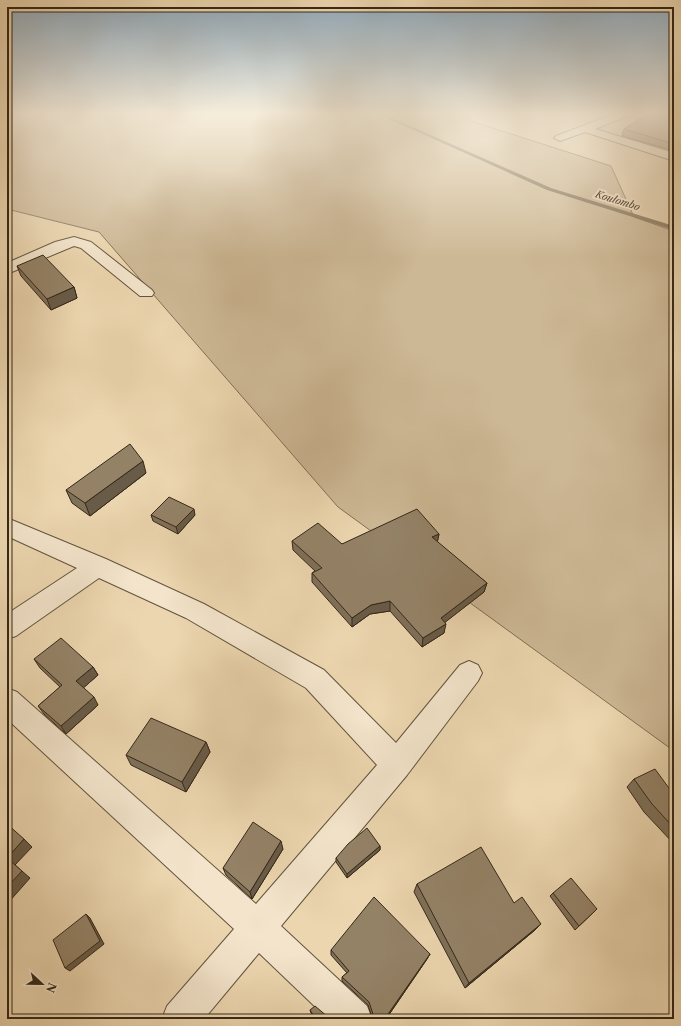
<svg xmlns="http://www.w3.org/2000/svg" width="681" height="1026" viewBox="0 0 681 1026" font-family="'Libre Caslon Text',serif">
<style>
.green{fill:#cdb895;stroke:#807056}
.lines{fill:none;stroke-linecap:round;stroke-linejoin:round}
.stream{fill:#7d6d54;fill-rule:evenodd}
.minor-casing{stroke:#62543e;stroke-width:2}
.minor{fill:#f3e4cb;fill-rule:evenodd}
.wall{fill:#7f7059;stroke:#342818}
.shaded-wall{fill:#685b48;stroke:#342818}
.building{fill:#948267;stroke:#342818}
.labels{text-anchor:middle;stroke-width:4;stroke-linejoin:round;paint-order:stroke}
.far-water-label{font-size:10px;font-style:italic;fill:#584a36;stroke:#f3e4cb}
</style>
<rect width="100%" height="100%" fill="#ecd6af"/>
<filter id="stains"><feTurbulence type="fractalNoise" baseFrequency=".005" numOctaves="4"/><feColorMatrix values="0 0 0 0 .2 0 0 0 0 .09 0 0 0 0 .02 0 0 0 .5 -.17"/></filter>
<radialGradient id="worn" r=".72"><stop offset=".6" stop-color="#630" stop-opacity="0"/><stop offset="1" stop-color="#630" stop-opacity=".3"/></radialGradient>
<path class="green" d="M 7,114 L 460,114 L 474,122 L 611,166 L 634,217 L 674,231 L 674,751 L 338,507 L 99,232 L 7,209 Z"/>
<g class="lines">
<path class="stream" d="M 378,114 L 383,114 L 551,188 L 674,226 L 674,230 L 547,190 Z"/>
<defs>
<g id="minor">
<path d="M 614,114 L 628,114 L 627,116 L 595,129 L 674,153 L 674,161 L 585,132 L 560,141 L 554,138 L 556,136 Z"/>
<path d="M 74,237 L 91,242 L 152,290 L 154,293 L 152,296 L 140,296 L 81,248 L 74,246 L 7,274 L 7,263 L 55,242 Z"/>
<path d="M 7,518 L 106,559 L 204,604 L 324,670 L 396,743 L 460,665 L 469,661 L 478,665 L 482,673 L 478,681 L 407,775 L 281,926 L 367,1006 L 372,1019 L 328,1019 L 259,953 L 204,1019 L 162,1019 L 167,1006 L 234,929 L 7,719 L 7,688 L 17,692 L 256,904 L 377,765 L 306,688 L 186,618 L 99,578 L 16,636 L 7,639 L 7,614 L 77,568 L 7,536 Z"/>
</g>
</defs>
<use href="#minor" class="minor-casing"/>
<use href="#minor" class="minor"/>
</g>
<g class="wall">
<path d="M 674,114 L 674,151 L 622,136 L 624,129 Z"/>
<path d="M 17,266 L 74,287 L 77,298 L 51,310 L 21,276 Z"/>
<path d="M 146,473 L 90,516 L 72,503 L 66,490 Z"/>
<path d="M 151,515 L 195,515 L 178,534 L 153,521 Z"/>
<path d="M 439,534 L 437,542 L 487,583 L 484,592 L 445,622 L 444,633 L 422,647 L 390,611 L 370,614 L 352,627 L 312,582 L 312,573 L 315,571 L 293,550 L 292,541 L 342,544 Z"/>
<path d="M 34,659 L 93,667 L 98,675 L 83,688 L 98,705 L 66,734 L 44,714 L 38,706 L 60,687 L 40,668 Z"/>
<path d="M 206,742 L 210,752 L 186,792 L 131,765 L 126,755 Z"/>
<path d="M 634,779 L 674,795 L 674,844 L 644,812 L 627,787 Z"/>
<path d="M 380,846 L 380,850 L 347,878 L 336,862 L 336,858 Z"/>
<path d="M 283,849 L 252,899 L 226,875 L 223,868 Z"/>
<path d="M 417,884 L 514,903 L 541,924 L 535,930 L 465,988 L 414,892 Z"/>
<path d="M 553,893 L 597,909 L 575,930 L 550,896 Z"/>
<path d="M 331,950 L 430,954 L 427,959 L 386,1019 L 384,1019 L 383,1018 L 383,1019 L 315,1019 L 311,1013 L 310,1010 L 328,1017 L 372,1017 L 368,1005 L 342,981 L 342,977 L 347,973 L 331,955 Z"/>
</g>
<g class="shaded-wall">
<path d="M 74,287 L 77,298 L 51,310 L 47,299 Z"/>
<path d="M 143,461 L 146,473 L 90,516 L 85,503 Z"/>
<path d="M 194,509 L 195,515 L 178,534 L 176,527 Z"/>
<path d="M 439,534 L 437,544 L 432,537 Z"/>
<path d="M 487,583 L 484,592 L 439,627 L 441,618 Z"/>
<path d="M 390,601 L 390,611 L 370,614 L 352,627 L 352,618 L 371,605 Z"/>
<path d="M 446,624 L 444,633 L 422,647 L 423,638 Z"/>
<path d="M 93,667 L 98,675 L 81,690 L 76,681 Z"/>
<path d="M 94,697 L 98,705 L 66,734 L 61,726 Z"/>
<path d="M 206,742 L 210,752 L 186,792 L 182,782 Z"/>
<path d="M 7,782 L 11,786 L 7,789 Z"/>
<path d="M 24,839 L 32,847 L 15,865 L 30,878 L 8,903 L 7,903 L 7,858 Z"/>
<path d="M 281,841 L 283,849 L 252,899 L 250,892 Z"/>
<path d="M 380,846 L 380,850 L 347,878 L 347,874 Z"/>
<path d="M 86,914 L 90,918 L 104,944 L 70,971 L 65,968 Z"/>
<path d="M 541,924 L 535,930 L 465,988 L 469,983 Z"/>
<path d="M 430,954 L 427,959 L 386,1019 L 386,1017 Z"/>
</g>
<g class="building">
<path d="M 648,114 L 674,114 L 674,144 L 624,129 Z"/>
<path d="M 43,255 L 74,287 L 47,299 L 17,266 Z"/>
<path d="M 130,444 L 143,461 L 85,503 L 66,490 Z"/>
<path d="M 169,497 L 194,509 L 176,527 L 151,515 Z"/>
<path d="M 417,509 L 439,534 L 432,537 L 487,583 L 441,618 L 446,624 L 423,638 L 390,601 L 371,605 L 352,618 L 312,573 L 322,568 L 292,541 L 318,523 L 342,544 Z"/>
<path d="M 61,638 L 93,667 L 76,681 L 94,697 L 61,726 L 38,706 L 62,685 L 34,659 Z"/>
<path d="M 151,718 L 206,742 L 182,782 L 126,755 Z"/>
<path d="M 655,769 L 674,795 L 674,828 L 652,804 L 634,779 Z"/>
<path d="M 253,822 L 281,841 L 250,892 L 223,868 Z"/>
<path d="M 7,824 L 24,839 L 7,858 Z"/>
<path d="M 367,828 L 380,846 L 347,874 L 336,858 L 348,844 Z"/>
<path d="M 481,847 L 514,903 L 522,897 L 541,924 L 469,983 L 417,884 Z"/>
<path d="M 7,858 L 22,871 L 7,887 Z"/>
<path d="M 571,878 L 597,909 L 579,926 L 553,893 Z"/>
<path d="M 374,897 L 430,954 L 386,1017 L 385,1015 L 381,1019 L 316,1019 L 310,1010 L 315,1006 L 328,1017 L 374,1017 L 369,1002 L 342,977 L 349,971 L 331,950 Z"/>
<path d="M 86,914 L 100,941 L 65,968 L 53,940 Z"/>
</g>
<linearGradient id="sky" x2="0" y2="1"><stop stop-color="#90aabd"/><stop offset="0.44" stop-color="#f6eddb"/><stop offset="1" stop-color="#f6eddb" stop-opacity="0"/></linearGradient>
<rect width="681" height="258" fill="url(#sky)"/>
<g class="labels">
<g class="far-water-label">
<text transform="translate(618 200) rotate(17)" y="4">Koulombo</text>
</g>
</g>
<rect width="681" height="1026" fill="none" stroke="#ecd6af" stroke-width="24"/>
<rect x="8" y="8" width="665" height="1010" fill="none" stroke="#342818" stroke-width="2"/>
<rect x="12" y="12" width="657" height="1002" fill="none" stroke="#342818"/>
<g transform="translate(42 984) rotate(112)" stroke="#f3e4cb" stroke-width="3" paint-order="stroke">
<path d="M0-3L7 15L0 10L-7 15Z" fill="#342818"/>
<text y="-6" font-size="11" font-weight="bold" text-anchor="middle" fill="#342818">N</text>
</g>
<rect width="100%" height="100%" filter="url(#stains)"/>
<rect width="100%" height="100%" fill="url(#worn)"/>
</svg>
